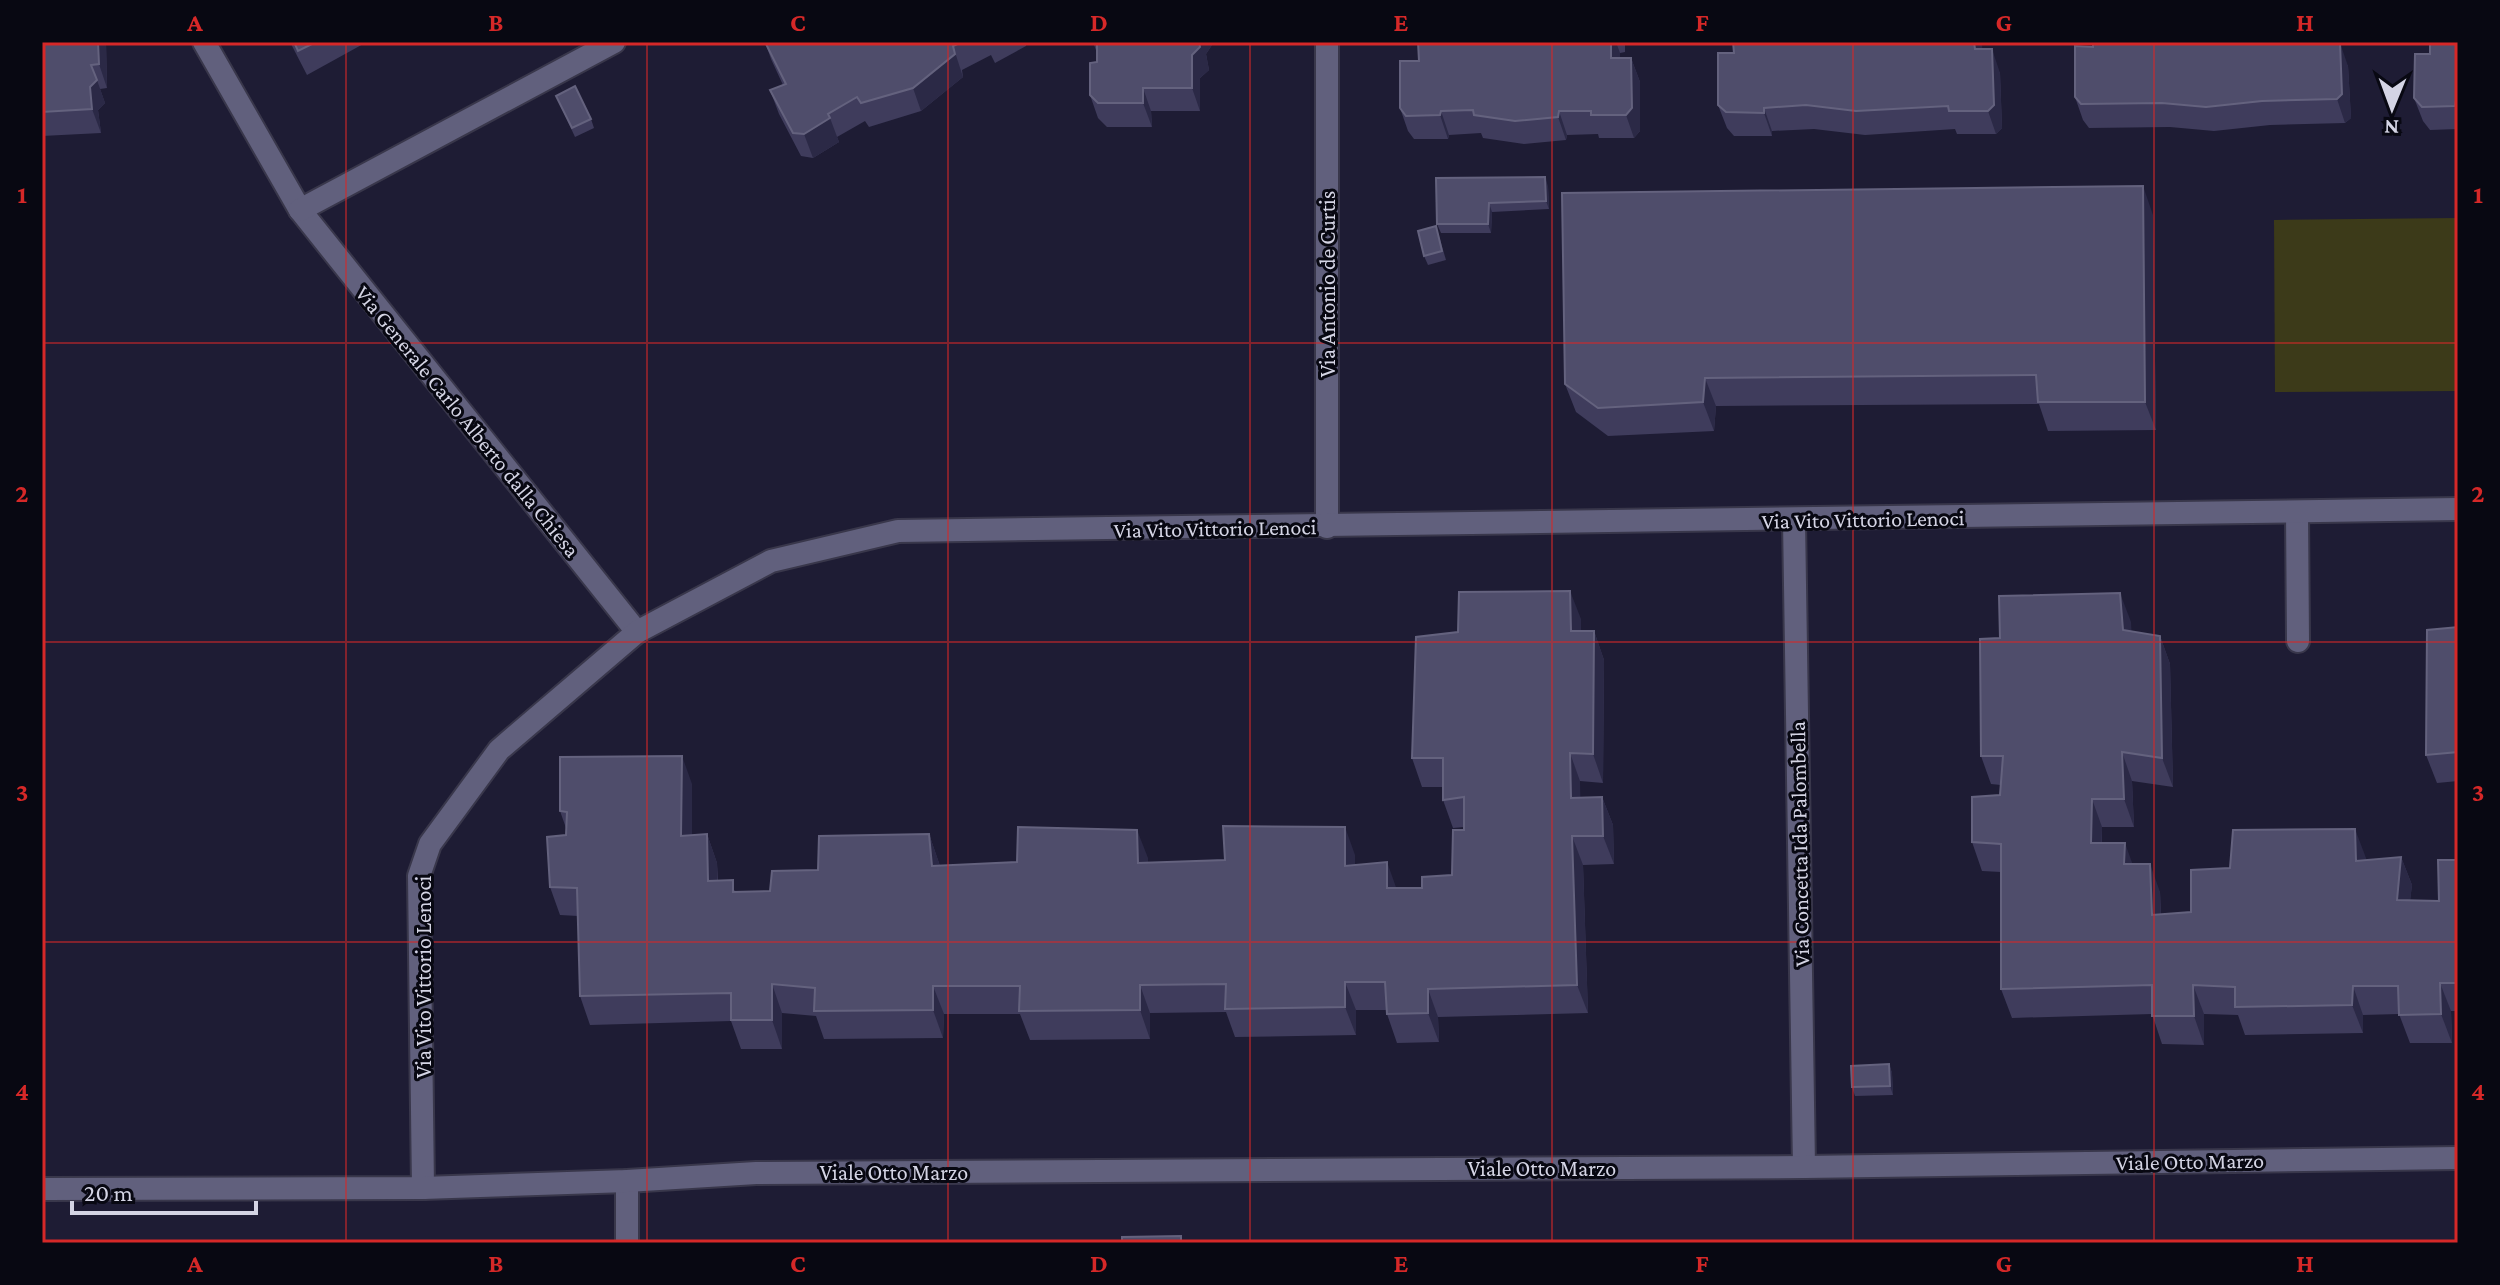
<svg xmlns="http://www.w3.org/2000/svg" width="2500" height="1285" viewBox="0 0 2500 1285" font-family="'Crimson Pro',serif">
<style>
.grass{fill:#3c3a19}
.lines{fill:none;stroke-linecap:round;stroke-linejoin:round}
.service-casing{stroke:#39374b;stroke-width:26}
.minor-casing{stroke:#39374b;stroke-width:26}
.service{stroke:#61607d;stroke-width:22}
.minor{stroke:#61607d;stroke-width:22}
.wall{fill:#3f3c5c}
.shaded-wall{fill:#2b2946}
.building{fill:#4f4d6b;stroke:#64627e;stroke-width:2}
.grid{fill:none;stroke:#d62828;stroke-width:2;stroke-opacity:0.55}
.labels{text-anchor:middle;stroke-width:6;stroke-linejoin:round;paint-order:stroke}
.street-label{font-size:22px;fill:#d4d4e4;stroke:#080812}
.neatline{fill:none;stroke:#d62828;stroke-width:3}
.grid-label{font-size:26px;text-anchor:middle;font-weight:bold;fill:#d62828}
</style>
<rect width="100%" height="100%" fill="#1e1c34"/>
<path class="grass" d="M 2458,218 L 2458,391 L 2275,392 L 2274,220 Z"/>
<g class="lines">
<defs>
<path id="service" d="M 2297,512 L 2298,641"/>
<g id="minor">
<path d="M 204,42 L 300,210 L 637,632"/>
<path d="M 300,210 L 614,42"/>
<path d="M 1794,520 L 1804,1167"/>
<path d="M 1327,527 L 1327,42"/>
<path d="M 627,1181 L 627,1243"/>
<path d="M 423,1188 L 419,876 L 430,844 L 499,750 L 637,632 L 771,561 L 898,531 L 2458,509"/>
<path d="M 42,1189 L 423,1188 L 627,1181 L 756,1173 L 1804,1167 L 2458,1158"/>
</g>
</defs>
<use href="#service" class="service-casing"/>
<use href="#minor" class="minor-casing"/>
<use href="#service" class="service"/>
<use href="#minor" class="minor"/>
</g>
<g class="wall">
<path d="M 42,42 L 106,42 L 107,88 L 100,89 L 105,103 L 98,110 L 101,133 L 42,136 Z"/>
<path d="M 290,42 L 365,42 L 365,43 L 307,75 Z"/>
<path d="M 765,42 L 1027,42 L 1026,46 L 995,63 L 991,55 L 962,70 L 963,77 L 921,111 L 869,127 L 865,121 L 837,137 L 839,142 L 813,158 L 801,156 L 779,114 L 770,90 L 783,85 L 771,59 Z"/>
<path d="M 1093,42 L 1214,42 L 1206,54 L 1209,70 L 1200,78 L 1200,111 L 1151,111 L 1152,127 L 1107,127 L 1098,118 L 1090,95 L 1097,62 L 1097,53 Z"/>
<path d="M 1418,42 L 1625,42 L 1625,52 L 1620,53 L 1620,58 L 1631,58 L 1640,82 L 1640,131 L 1634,138 L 1599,138 L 1598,134 L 1567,135 L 1566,140 L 1524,144 L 1483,138 L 1481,133 L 1449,135 L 1448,139 L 1414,139 L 1408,131 L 1400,108 L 1419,61 Z"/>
<path d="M 2093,42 L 2329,42 L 2348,66 L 2351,118 L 2345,123 L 2270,125 L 2214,131 L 2170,127 L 2089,128 L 2083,120 L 2075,97 L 2093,47 Z"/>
<path d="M 2458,42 L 2458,129 L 2430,130 L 2423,121 L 2414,98 L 2430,54 Z"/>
<path d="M 1983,49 L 2000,73 L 2002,128 L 1996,134 L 1957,134 L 1955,129 L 1865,135 L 1814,129 L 1772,131 L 1772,136 L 1734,136 L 1727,128 L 1718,105 L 1734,53 Z"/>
<path d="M 556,96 L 591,119 L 594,128 L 575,137 Z"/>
<path d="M 1436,178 L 1548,186 L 1549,209 L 1492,212 L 1491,233 L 1441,233 L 1437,224 Z"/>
<path d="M 2153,215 L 2156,430 L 2048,431 L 2039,404 L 1716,406 L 1714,431 L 1608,436 L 1576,412 L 1565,384 Z"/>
<path d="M 1436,226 L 1446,260 L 1428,265 L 1424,256 Z"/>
<path d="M 1581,619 L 1581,631 L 1594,631 L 1604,660 L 1603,783 L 1580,781 L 1580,798 L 1602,797 L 1613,825 L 1614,864 L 1583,865 L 1588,1013 L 1438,1017 L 1439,1042 L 1397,1043 L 1387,1014 L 1386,1010 L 1356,1010 L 1356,1035 L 1235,1037 L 1226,1012 L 1150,1013 L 1150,1039 L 1030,1040 L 1020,1014 L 944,1014 L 943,1038 L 824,1039 L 816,1016 L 782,1013 L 782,1049 L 741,1049 L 731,1021 L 590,1025 L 580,996 L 578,916 L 560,915 L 550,887 L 566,835 L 566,828 L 560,811 L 692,784 L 692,835 L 707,834 L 717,863 L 718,880 L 737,892 L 770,891 L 818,870 L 929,834 L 940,866 L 1148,858 L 1148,863 L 1355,855 L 1355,865 L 1397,888 L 1422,888 L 1452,875 L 1464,827 L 1453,828 L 1443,800 L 1443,787 L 1422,787 L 1412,758 Z"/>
<path d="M 2131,622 L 2131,632 L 2160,636 L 2170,664 L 2173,787 L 2132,781 L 2134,827 L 2102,827 L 2102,843 L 2133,864 L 2160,892 L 2161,914 L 2191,912 L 2230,868 L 2366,858 L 2366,860 L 2401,857 L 2412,885 L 2410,900 L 2439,901 L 2458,860 L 2458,1011 L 2451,1011 L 2452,1043 L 2410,1043 L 2399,1014 L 2363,1015 L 2363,1033 L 2245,1035 L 2238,1015 L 2204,1014 L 2204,1045 L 2162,1044 L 2152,1014 L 2012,1018 L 2001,989 L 2001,872 L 1982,871 L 1972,842 L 2000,795 L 2001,785 L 1991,784 L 1981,756 L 2000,638 Z"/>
<path d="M 2458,627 L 2458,781 L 2437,783 L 2426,755 Z"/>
<path d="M 1889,1064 L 1892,1073 L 1893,1095 L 1855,1096 L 1852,1087 Z"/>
</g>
<g class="shaded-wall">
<path d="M 98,42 L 106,42 L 107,88 L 99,64 Z"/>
<path d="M 1199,42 L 1214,42 L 1206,54 L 1209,70 L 1200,78 L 1200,111 L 1192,88 L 1192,55 Z"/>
<path d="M 1611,42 L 1616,42 L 1620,53 L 1620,81 L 1611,58 Z"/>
<path d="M 1974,42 L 1982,42 L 1983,72 L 1975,49 Z"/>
<path d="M 2340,43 L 2348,66 L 2351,118 L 2345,123 L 2337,99 Z"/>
<path d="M 953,46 L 963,77 L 921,111 L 913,88 Z"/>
<path d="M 1992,49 L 2000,73 L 2002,128 L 1996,134 L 1988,111 Z"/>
<path d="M 1631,58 L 1640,82 L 1640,131 L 1634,138 L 1626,115 Z"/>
<path d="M 97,80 L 105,103 L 98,110 L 101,133 L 92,109 L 90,87 Z"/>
<path d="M 1143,88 L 1151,111 L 1152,127 L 1143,103 Z"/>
<path d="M 1764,108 L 1772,131 L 1772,136 L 1764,113 Z"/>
<path d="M 1441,111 L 1449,135 L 1448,139 L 1440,115 Z"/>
<path d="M 1559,111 L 1567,135 L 1566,140 L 1558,117 Z"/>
<path d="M 830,118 L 839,142 L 813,158 L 804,134 Z"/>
<path d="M 1545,177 L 1548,186 L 1549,209 L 1546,201 Z"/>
<path d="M 2143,186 L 2153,215 L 2156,430 L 2145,402 Z"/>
<path d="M 1489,203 L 1492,212 L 1491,233 L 1488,224 Z"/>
<path d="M 1705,378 L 1716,406 L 1714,431 L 1703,402 Z"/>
<path d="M 1570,591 L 1581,619 L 1581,659 L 1571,631 Z"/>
<path d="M 2120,593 L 2131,622 L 2133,659 L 2123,630 Z"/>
<path d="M 1594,631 L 1604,660 L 1603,783 L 1593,754 Z"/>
<path d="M 2160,636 L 2170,664 L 2173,787 L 2162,758 Z"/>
<path d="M 2122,752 L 2132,781 L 2134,827 L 2124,799 Z"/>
<path d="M 1570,753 L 1580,781 L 1581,827 L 1571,798 Z"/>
<path d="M 682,756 L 692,784 L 692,864 L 681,836 Z"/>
<path d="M 1602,797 L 1613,825 L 1614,864 L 1603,836 Z"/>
<path d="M 2092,799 L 2102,827 L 2101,872 L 2091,843 Z"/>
<path d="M 1345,827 L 1355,855 L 1355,894 L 1345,866 Z"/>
<path d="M 2355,829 L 2366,858 L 2367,890 L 2356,861 Z"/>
<path d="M 1137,830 L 1148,858 L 1149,892 L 1138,863 Z"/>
<path d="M 707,834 L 717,863 L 718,909 L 708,881 Z"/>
<path d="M 929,834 L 939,863 L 943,894 L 932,866 Z"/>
<path d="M 1572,836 L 1583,865 L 1588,1013 L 1577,985 Z"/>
<path d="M 2125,843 L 2135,871 L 2124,864 Z"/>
<path d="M 2401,857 L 2412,885 L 2407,928 L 2397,900 Z"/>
<path d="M 1387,862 L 1397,890 L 1387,888 Z"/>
<path d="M 2150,864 L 2160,892 L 2162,943 L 2152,915 Z"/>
<path d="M 1345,982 L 1356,1010 L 1356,1035 L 1345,1007 Z"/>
<path d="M 2440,983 L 2451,1011 L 2452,1043 L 2441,1014 Z"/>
<path d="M 772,984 L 782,1013 L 782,1049 L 772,1020 Z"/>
<path d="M 1140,985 L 1150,1013 L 1150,1039 L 1140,1010 Z"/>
<path d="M 2193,985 L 2204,1014 L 2204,1045 L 2194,1016 Z"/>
<path d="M 933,986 L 944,1014 L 943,1038 L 933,1010 Z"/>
<path d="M 2353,986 L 2363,1015 L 2363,1033 L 2352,1005 Z"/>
<path d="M 1428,989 L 1438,1017 L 1439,1042 L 1428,1013 Z"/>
<path d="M 1889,1064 L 1892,1073 L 1893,1095 L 1890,1086 Z"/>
</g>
<g class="building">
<path d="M 42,42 L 98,42 L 99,64 L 91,65 L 97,80 L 90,87 L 92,109 L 42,112 Z"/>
<path d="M 294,42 L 316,42 L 298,51 Z"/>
<path d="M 765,42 L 962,42 L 953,46 L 955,54 L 913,88 L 861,103 L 857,97 L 828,114 L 830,118 L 804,134 L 793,133 L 770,90 L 786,84 Z"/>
<path d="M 1097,42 L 1199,42 L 1200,47 L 1192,55 L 1192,88 L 1143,88 L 1143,103 L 1098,103 L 1090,95 L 1090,63 L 1097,62 Z"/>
<path d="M 1418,42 L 1611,42 L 1611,58 L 1631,58 L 1632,108 L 1626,115 L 1591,115 L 1591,111 L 1559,111 L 1558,117 L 1515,121 L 1474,115 L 1473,110 L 1441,111 L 1440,115 L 1406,116 L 1400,108 L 1400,61 L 1419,61 Z"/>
<path d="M 1733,42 L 1974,42 L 1975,49 L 1992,49 L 1994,105 L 1988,111 L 1949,111 L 1948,106 L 1856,111 L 1806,105 L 1764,108 L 1764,113 L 1726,112 L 1718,105 L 1718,53 L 1734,53 Z"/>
<path d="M 2093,42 L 2340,43 L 2342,94 L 2337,99 L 2262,101 L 2206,107 L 2162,103 L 2081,104 L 2075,97 L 2075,46 L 2093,47 Z"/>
<path d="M 2430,42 L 2458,42 L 2458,100 L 2456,100 L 2455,106 L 2422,107 L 2414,98 L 2415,54 L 2430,54 Z"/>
<path d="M 575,86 L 591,119 L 572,128 L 556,96 Z"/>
<path d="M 1545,177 L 1546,201 L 1489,203 L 1488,224 L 1437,224 L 1436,178 Z"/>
<path d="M 2143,186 L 2145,402 L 2038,402 L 2036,375 L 1705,378 L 1703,402 L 1598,408 L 1565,384 L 1562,193 Z"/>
<path d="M 1436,226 L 1442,251 L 1424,256 L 1418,231 Z"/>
<path d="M 1570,591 L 1571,631 L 1594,631 L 1593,754 L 1570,753 L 1571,798 L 1602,797 L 1603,836 L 1572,836 L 1577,985 L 1428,989 L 1428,1013 L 1387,1014 L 1385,982 L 1345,982 L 1345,1007 L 1225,1009 L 1226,984 L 1140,985 L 1140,1010 L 1019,1011 L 1020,986 L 933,986 L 933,1010 L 814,1011 L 815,988 L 772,984 L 772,1020 L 731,1020 L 731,993 L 580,996 L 577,888 L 550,887 L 547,837 L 566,835 L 567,812 L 560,811 L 560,757 L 682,756 L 681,836 L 707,834 L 708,881 L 733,880 L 733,892 L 770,891 L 772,871 L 818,870 L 819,836 L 929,834 L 932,866 L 1017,862 L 1018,827 L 1137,830 L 1138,863 L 1225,860 L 1223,826 L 1345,827 L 1345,866 L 1387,862 L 1387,888 L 1422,888 L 1422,877 L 1452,875 L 1453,830 L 1464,830 L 1464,797 L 1443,800 L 1443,758 L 1412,758 L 1416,637 L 1458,632 L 1459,592 Z"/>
<path d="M 2120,593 L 2123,630 L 2160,636 L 2162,758 L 2122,752 L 2124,799 L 2092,799 L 2091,843 L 2125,843 L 2124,864 L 2150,864 L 2152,915 L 2191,912 L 2191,870 L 2230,868 L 2233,830 L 2355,829 L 2356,861 L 2401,857 L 2397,900 L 2439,901 L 2438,860 L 2458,860 L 2458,983 L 2440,983 L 2441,1014 L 2399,1015 L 2398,986 L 2353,986 L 2352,1005 L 2235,1007 L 2235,987 L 2193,985 L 2194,1016 L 2152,1016 L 2152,985 L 2001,989 L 2001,844 L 1972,842 L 1972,797 L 2000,795 L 2003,756 L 1981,756 L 1980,639 L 2000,638 L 1999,596 Z"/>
<path d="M 2458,627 L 2458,752 L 2426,755 L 2427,630 Z"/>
<path d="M 1889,1064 L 1890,1086 L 1852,1087 L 1851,1066 Z"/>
<path d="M 1181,1236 L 1181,1243 L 1122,1243 L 1122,1237 Z"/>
</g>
<path class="grid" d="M 346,42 L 346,1243M 647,42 L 647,1243M 948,42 L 948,1243M 1250,42 L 1250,1243M 1552,42 L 1552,1243M 1853,42 L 1853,1243M 2154,42 L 2154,1243M 42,343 L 2458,343M 42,642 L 2458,642M 42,942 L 2458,942"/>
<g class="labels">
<g class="street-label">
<text transform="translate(1327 284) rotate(-90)" y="8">Via Antonio de Curtis</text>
<text transform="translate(468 421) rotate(51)" y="8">Via Generale Carlo Alberto dalla Chiesa</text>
<text transform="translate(1863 519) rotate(-1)" y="8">Via Vito Vittorio Lenoci</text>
<text transform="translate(1215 528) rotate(-1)" y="8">Via Vito Vittorio Lenoci</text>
<text transform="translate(1799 844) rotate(-91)" y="8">Via Concetta Ida Palombella</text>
<text transform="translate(423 977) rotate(-90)" y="8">Via Vito Vittorio Lenoci</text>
<text transform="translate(2190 1161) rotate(-1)" y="8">Viale Otto Marzo</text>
<text x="1542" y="1176">Viale Otto Marzo</text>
<text x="894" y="1180">Viale Otto Marzo</text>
</g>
</g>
<rect width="2500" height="1285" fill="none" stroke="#080812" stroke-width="88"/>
<g transform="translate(2392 108) rotate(181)" stroke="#080812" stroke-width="6" paint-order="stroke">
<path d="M0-6L14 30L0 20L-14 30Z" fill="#d4d4e4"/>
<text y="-12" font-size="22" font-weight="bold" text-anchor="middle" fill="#d4d4e4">N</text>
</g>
<path d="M72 1201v12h184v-12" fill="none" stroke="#d4d4e4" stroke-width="4"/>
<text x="84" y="1201" font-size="24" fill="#d4d4e4" stroke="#080812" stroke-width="6" paint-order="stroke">20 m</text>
<rect x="44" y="44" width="2412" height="1197" class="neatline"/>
<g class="grid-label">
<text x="195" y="31">A</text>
<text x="496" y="31">B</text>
<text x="798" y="31">C</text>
<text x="1099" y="31">D</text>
<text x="1401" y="31">E</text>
<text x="1702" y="31">F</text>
<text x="2004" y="31">G</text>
<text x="2305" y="31">H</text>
<text x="22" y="203">1</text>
<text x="2478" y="203">1</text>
<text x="22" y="502">2</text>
<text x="2478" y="502">2</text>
<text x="22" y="801">3</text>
<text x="2478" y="801">3</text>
<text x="22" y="1100">4</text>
<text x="2478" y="1100">4</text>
<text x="195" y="1272">A</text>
<text x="496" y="1272">B</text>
<text x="798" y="1272">C</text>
<text x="1099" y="1272">D</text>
<text x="1401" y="1272">E</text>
<text x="1702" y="1272">F</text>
<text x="2004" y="1272">G</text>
<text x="2305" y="1272">H</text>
</g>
</svg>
